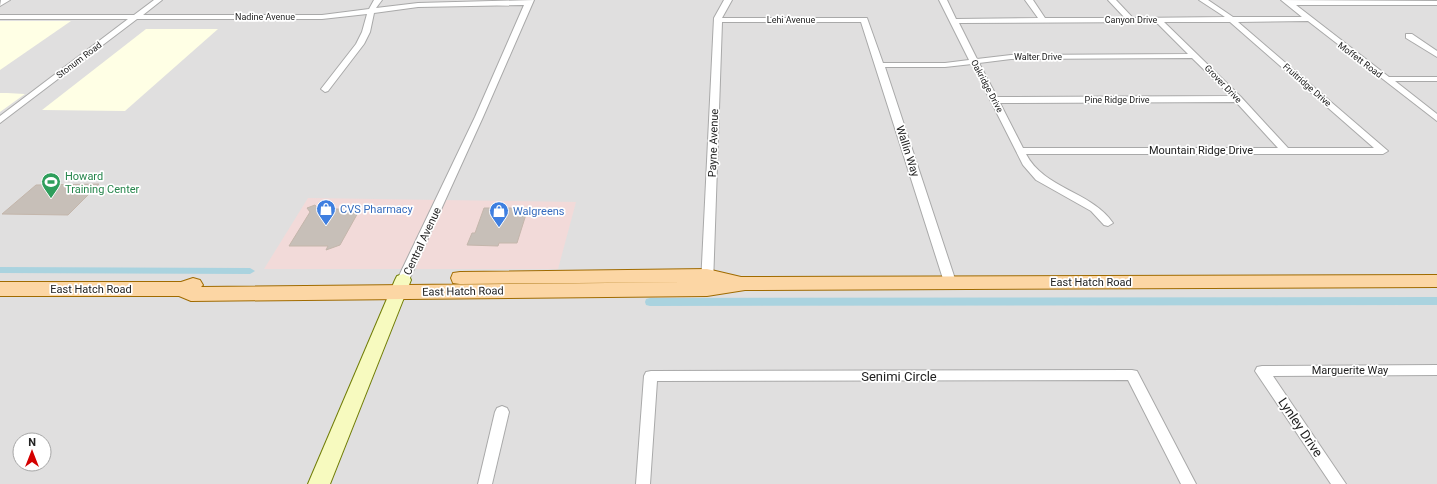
<svg xmlns="http://www.w3.org/2000/svg" width="1437" height="484" viewBox="0 0 1437 484" font-family="Roboto,sans-serif">
<style>
.residential{fill:#e0dfdf;fill-rule:evenodd}
.commercial{fill:#f2dad9}
.education{fill:#ffffe5}
.lines{fill:none;stroke-linecap:round;stroke-linejoin:round}
.canal{fill:#aad3df;fill-rule:evenodd}
.building{fill:#c7bfb8;stroke:#c4b6ab}
.street-casing{stroke:#a9a9a9;stroke-width:2}
.secondary-casing{stroke:#707d05;stroke-width:2}
.primary-casing{stroke:#a06b00;stroke-width:2}
.street{fill:#fff;fill-rule:evenodd}
.secondary{fill:#f7fabf;fill-rule:evenodd}
.primary{fill:#fcd6a4;fill-rule:evenodd}
.labels{text-anchor:middle;stroke-width:3.5;stroke-linejoin:round;paint-order:stroke}
.far-street-label{font-size:9px;fill:#222;stroke:#fff}
.street-label{font-size:11px;fill:#222;stroke:#fff}
.leisure-label{font-size:11px;fill:#27864d;stroke:#fff;text-anchor:start}
.shop-label{font-size:11px;fill:#366cbe;stroke:#fff;text-anchor:start}
.near-street-label{font-size:13px;fill:#222;stroke:#fff}
</style>
<rect width="100%" height="100%" fill="#f2efe9"/>
<path class="residential" d="M 0,0 L 1437,0 L 1437,484 L 0,484 ZM 20,440 L 44,440 L 44,464 L 20,464 Z"/>
<path class="commercial" d="M 308,198 L 576,202 L 558,269 L 264,269 Z"/>
<g class="education">
<path d="M 0,21 L 71,21 L 0,70 Z"/>
<path d="M 146,29 L 218,29 L 125,111 L 42,110 Z"/>
<path d="M 0,93 L 7,93 L 25,94 L 0,112 Z"/>
</g>
<g class="lines">
<g class="canal">
<path d="M 0,267 L 250,268 L 255,271 L 250,274 L 0,273 Z"/>
<path d="M 1437,297 L 1437,305 L 650,306 L 646,305 L 645,302 L 646,299 L 650,298 Z"/>
</g>
</g>
<g class="building">
<path d="M 99,184 L 68,215 L 2,214 L 36,185 Z"/>
<path d="M 315,205 L 318,209 L 360,209 L 340,245 L 326,250 L 328,246 L 289,246 L 310,212 L 307,208 Z"/>
<path d="M 484,208 L 528,208 L 517,243 L 499,243 L 498,246 L 467,245 L 472,233 L 475,233 Z"/>
</g>
<g class="lines">
<defs>
<g id="street">
<path d="M 1,0 L 10,0 L 0,6 Z"/>
<path d="M 154,0 L 162,0 L 143,15 L 322,15 L 369,9 L 374,0 L 382,0 L 376,8 L 418,3 L 534,0 L 483,117 L 409,280 L 403,284 L 397,280 L 475,117 L 524,5 L 418,7 L 374,13 L 370,32 L 364,44 L 328,91 L 325,92 L 321,89 L 356,44 L 362,32 L 367,14 L 322,19 L 137,19 L 0,123 L 0,116 L 128,19 L 0,19 L 0,15 L 134,15 Z"/>
<path d="M 724,0 L 732,0 L 722,18 L 867,18 L 883,63 L 945,63 L 969,60 L 939,0 L 947,0 L 956,19 L 1038,18 L 1025,0 L 1033,0 L 1045,18 L 1125,18 L 1108,0 L 1116,0 L 1133,18 L 1225,17 L 1199,0 L 1208,0 L 1233,17 L 1302,17 L 1281,0 L 1437,1 L 1437,5 L 1296,5 L 1389,77 L 1437,77 L 1437,81 L 1395,81 L 1437,114 L 1437,121 L 1308,21 L 1238,22 L 1388,151 L 1383,154 L 1026,154 C 1044,189 1091,191 1113,223 L 1108,226 L 1104,225 L 1091,211 L 1036,180 L 1023,165 L 972,64 L 945,67 L 885,67 L 956,282 L 950,286 L 944,282 L 861,22 L 722,22 L 713,284 L 707,288 L 701,284 L 714,18 ZM 1156,22 L 1188,54 L 1011,55 L 977,59 L 959,23 ZM 1164,22 L 1230,22 L 1374,148 L 1288,148 L 1241,97 ZM 1192,58 L 1231,96 L 997,97 L 979,63 L 1011,59 ZM 1236,102 L 1278,148 L 1023,148 L 1000,103 Z"/>
<path d="M 1406,34 L 1412,34 L 1437,51 L 1437,57 L 1406,38 Z"/>
<path d="M 1437,365 L 1437,375 L 1273,376 L 1346,484 L 1331,484 L 1255,371 L 1257,367 L 1262,366 Z"/>
<path d="M 1132,370 L 1137,371 L 1196,484 L 1181,484 L 1128,380 L 657,381 L 650,484 L 636,484 L 644,376 L 646,372 L 651,371 Z"/>
<path d="M 502,406 L 507,408 L 509,412 L 492,484 L 478,484 L 495,412 L 497,408 Z"/>
</g>
<path id="secondary" d="M 403,274 L 409,276 L 411,280 L 330,484 L 308,484 L 395,280 L 397,276 Z"/>
<path id="primary" d="M 707,269 L 741,277 L 1437,275 L 1437,287 L 745,290 L 707,296 L 191,301 L 179,296 L 0,296 L 0,282 L 181,282 L 193,278 L 200,280 L 203,285 L 201,287 L 707,282 L 710,282 L 460,284 L 453,283 L 451,278 L 453,273 L 460,272 Z"/>
</defs>
<use href="#street" class="street-casing"/>
<use href="#secondary" class="secondary-casing"/>
<use href="#primary" class="primary-casing"/>
<use href="#street" class="street"/>
<use href="#secondary" class="secondary"/>
<use href="#primary" class="primary"/>
</g>
<defs>
<symbol id="stadium-pin" viewBox="-11 -11 22 30"><path d="M0 17L-7.5 6A9.5 9.5 0 1 1 7.5 6Z" fill="#2e9e5b" stroke="#fff"/><path d="M0-5a6.5 5 0 1 0 0 10a6.5 5 0 1 0 0-10ZM-3.5-1.8h7v3.6h-7Z" fill="#fff"/></symbol>
<symbol id="shop-pin" viewBox="-11 -11 22 30"><path d="M0 17L-7.5 6A9.5 9.5 0 1 1 7.5 6Z" fill="#3f7fe0" stroke="#fff"/><path d="M-5-2.5h2.3a2.7 3.5 0 0 1 5.4 0H5L5.5 6h-11ZM-1.5-2.5h3a1.5 2.3 0 0 0-3 0Z" fill="#fff"/></symbol>
</defs>
<g fill-rule="evenodd">
<use href="#stadium-pin" x="40" y="171" width="22" height="30"/>
<use href="#shop-pin" x="315" y="198" width="22" height="30"/>
<use href="#shop-pin" x="488" y="200" width="22" height="30"/>
</g>
<g class="labels">
<g class="far-street-label">
<text x="265" y="20">Nadine Avenue</text>
<text x="791" y="23">Lehi Avenue</text>
<text x="1131" y="23">Canyon Drive</text>
<text x="1038" y="60">Walter Drive</text>
<text transform="translate(79 60) rotate(-37)" y="3">Stonum Road</text>
<text transform="translate(1360 60) rotate(37)" y="3">Moffett Road</text>
<text transform="translate(1223 84) rotate(46)" y="3">Grover Drive</text>
<text transform="translate(1307 85) rotate(41)" y="3">Fruitridge Drive</text>
<text transform="translate(987 86) rotate(62)" y="3">Oakridge Drive</text>
<text x="1117" y="103">Pine Ridge Drive</text>
</g>
<g class="street-label">
<text transform="translate(713 143) rotate(-88)" y="4">Payne Avenue</text>
<text x="1201" y="154">Mountain Ridge Drive</text>
<text transform="translate(908 151) rotate(72)" y="4">Wallin Way</text>
<text transform="translate(422 241) rotate(-65)" y="4">Central Avenue</text>
<text x="1091" y="286">East Hatch Road</text>
<text x="91" y="293">East Hatch Road</text>
<text transform="translate(463 291) rotate(-1)" y="4">East Hatch Road</text>
<text x="1350" y="374">Marguerite Way</text>
</g>
<g class="leisure-label">
<text x="65" y="180">Howard<tspan x="65" dy="13">Training Center</tspan></text>
</g>
<g class="shop-label">
<text x="340" y="213">CVS Pharmacy</text>
<text x="513" y="215">Walgreens</text>
</g>
<g class="near-street-label">
<text x="899" y="381">Senimi Circle</text>
<text transform="translate(1301 427) rotate(56)" y="5">Lynley Drive</text>
</g>
</g>
<g transform="translate(32 452)"><circle r="19" fill="#ffffff" stroke="#a7a7a7"/>
<path d="M0-3L7 15L0 10L-7 15Z" fill="#d40000"/>
<text y="-6" font-size="11" font-weight="bold" text-anchor="middle" fill="#222222">N</text>
</g>
</svg>
